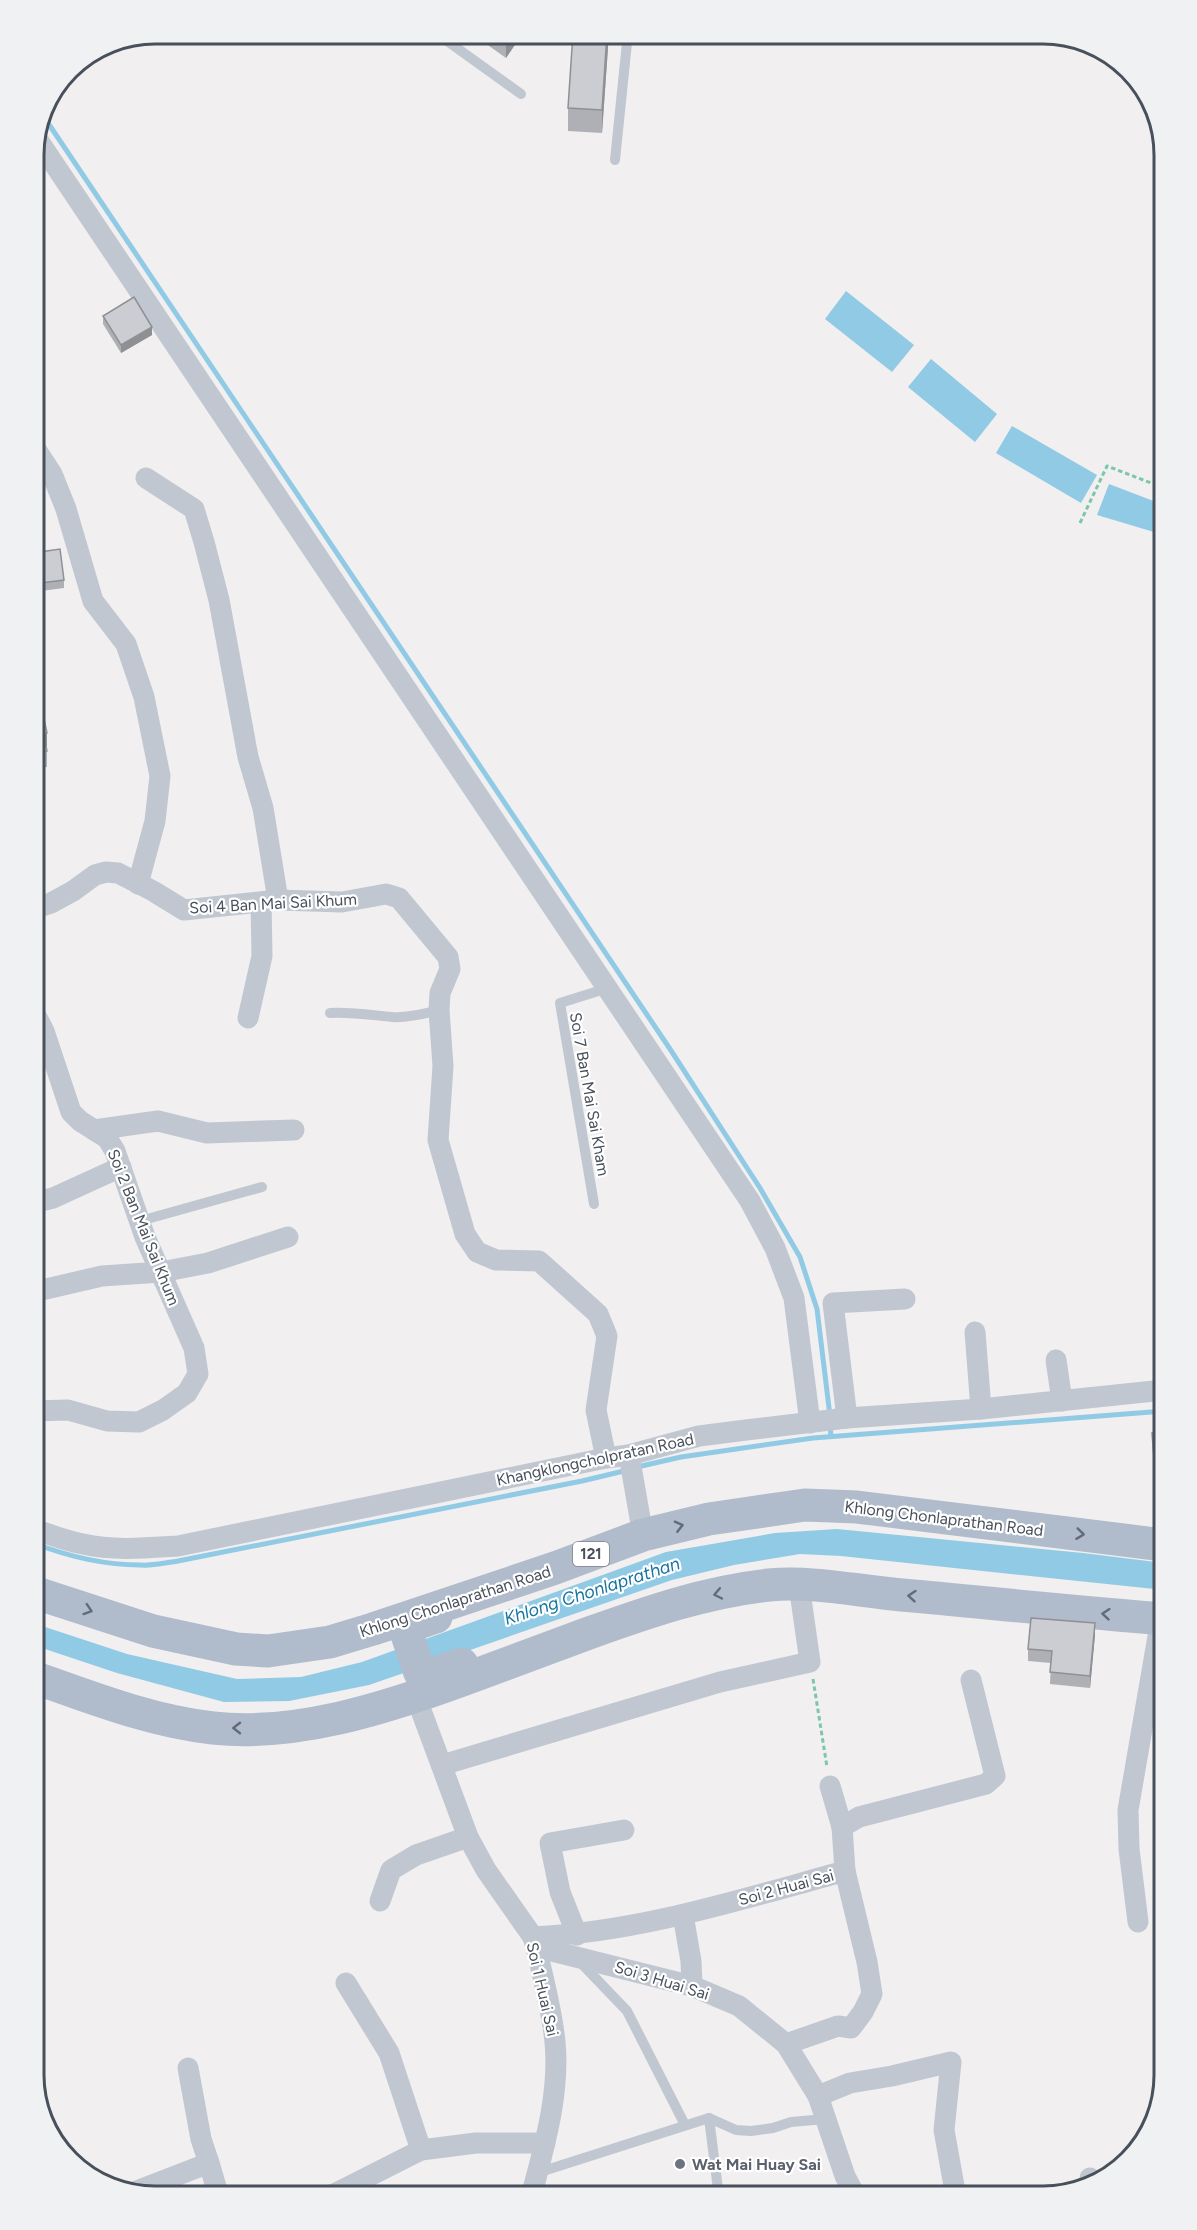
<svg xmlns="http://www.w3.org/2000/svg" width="1197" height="2230" viewBox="0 0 1197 2230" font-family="Figtree,sans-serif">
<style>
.water{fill:#90cae5}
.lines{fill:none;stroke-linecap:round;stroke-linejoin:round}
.stream{stroke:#90cae5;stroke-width:5}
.path{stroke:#7bc7aa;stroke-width:3;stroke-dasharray:4.5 3;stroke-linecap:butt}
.service{stroke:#c0c7d0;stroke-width:10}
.minor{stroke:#c0c7d0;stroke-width:21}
.primary{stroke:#b0bbcc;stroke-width:33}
.wall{fill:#afb0b5}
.shaded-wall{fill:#8f9094}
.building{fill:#cccdd3;stroke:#8f9094;stroke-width:1.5}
.oneway{stroke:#626b77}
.worship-dot{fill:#6b7280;stroke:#fff;stroke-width:2}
.labels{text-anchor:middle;stroke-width:4.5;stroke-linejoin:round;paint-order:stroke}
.shield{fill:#fff;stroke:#7f848c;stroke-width:1.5}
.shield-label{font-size:15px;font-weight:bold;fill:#48505b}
.street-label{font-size:16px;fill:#48505b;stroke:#fff}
.worship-label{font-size:16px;font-weight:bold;fill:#5b616d;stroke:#fff;text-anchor:start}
.water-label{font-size:18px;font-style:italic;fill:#17739f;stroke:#fff}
.rim{fill:none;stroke:#48505b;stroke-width:3}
</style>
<rect width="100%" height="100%" fill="#f1efef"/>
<g class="water">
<path d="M 846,291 L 914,345 L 892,372 L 825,319 Z"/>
<path d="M 931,359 L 997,414 L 975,442 L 908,387 Z"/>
<path d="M 1012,426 L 1097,475 L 1081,503 L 996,453 Z"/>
<path d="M 1109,484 L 1164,505 L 1164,535 L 1097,515 Z"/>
<path d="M 837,1529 L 1083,1553 L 1164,1563 L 1164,1590 L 841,1556 L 800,1554 L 734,1565 L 672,1580 L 369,1685 L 289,1701 L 224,1702 L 117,1673 L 33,1645 L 33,1623 L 127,1654 L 237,1679 L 301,1677 L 362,1662 L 666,1552 L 775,1533 Z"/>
</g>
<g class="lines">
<g class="stream">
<path d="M 42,114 L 670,1049 L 760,1188 L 800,1257 L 817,1309 L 830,1416"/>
<path d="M 830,1425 L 831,1436"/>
<path d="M 637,1467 L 681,1457 L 813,1438 L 1164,1411"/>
<path d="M 33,1543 C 67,1556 104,1565 140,1565 C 153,1566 166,1563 178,1561 L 582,1481 L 628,1470"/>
</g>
<g class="path">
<path d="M 1080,523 L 1107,466 L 1164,488"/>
<path d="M 813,1679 L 827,1767"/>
</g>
<g class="service">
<path d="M 436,33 L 521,94"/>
<path d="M 615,160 L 628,33"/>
<path d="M 330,1013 C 353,1012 370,1015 392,1017 C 407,1018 424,1014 439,1010"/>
<path d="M 594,1204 L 560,1003 L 608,988"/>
<path d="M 140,1221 L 262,1187"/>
<path d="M 581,1963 L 627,2011 L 685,2125"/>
<path d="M 709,2118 L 736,2130 L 751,2131 L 773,2128 L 791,2122 L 825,2119"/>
<path d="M 537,2173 L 709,2118 L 719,2197"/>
</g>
<g class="minor">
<path d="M 36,137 L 750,1201 L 775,1248 L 794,1298 L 810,1423"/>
<path d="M 33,445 L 52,474 L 66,509 L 93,601 L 126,644 L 144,697 L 160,776 L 155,821 L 138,884"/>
<path d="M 146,478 L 194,509 L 204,542 L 219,600 L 248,757 L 263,808 L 278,900"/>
<path d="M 33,909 L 51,903 L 73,891 L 95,875 L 106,872 L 118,873 L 153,891 L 184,910 L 278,900 L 342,902 L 386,894 L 399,898 L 448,957 L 450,969 L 440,993 L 439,1010 L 443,1066 L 438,1140 L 465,1234 L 477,1252 L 496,1260 L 539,1261 L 598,1314 L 607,1336 L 596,1410 L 606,1458"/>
<path d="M 248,1018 L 262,956 L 261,902"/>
<path d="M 94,1130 L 158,1121 L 207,1133 L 294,1130"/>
<path d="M 33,1203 L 53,1198 L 121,1167"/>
<path d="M 33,1292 L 102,1276 L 161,1272 L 208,1263 L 288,1237"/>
<path d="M 975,1332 L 981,1409"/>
<path d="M 1056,1360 L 1062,1401"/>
<path d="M 33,1411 L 68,1410 L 107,1421 L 139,1422 L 163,1410 L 187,1393 L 198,1374 L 194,1348 L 145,1237 L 115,1151 L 107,1138 L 80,1121 L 71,1112 L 44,1031 L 33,1010"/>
<path d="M 847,1418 L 833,1303 L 905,1299"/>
<path d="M 629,1455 L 643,1535"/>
<path d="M 33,1529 C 49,1534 66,1541 83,1544 C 114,1551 146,1548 178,1546 L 606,1458 L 629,1455 L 699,1436 L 746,1430 L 847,1418 L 981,1409 L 1164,1390"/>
<path d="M 416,1697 L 468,1837 L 486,1870 L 533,1937 L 536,1947 C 543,1978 552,2010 555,2042 C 560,2094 544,2147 531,2197"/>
<path d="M 442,1765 L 720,1682 L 810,1662 L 799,1585"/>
<path d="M 830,1786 L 842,1827"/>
<path d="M 380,1901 L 391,1870 L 416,1855 L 468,1837"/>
<path d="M 683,1915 L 691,1961 L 692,1986"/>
<path d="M 1138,1922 L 1129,1849 L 1128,1810 L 1161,1619"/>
<path d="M 577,1935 L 560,1892 L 550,1843 L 624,1830"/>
<path d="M 533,1937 C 640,1932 742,1899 845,1871 L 842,1827 L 859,1817 L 986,1784 L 995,1776 L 971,1680"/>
<path d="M 536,1947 L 692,1986 L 739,2006 L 786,2044 L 818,2096 L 845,2176 L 856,2197"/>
<path d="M 346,1983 L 389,2053 L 421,2150"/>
<path d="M 786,2044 L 838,2026 L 851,2028 L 863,2012 L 872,1994 L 867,1962 L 845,1871"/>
<path d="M 188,2068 L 201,2139 L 209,2163"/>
<path d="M 818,2096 L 850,2083 L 892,2076 L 951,2062 L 944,2130 L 956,2197"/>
<path d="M 1090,2178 L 1091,2186"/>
<path d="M 134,2192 L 209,2163 L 219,2197"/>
<path d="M 325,2197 L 336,2193 L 421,2150 L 476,2143 L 545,2143"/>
</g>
<g class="primary">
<path d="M 33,1592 L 153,1631 L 236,1649 L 268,1651 L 330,1642 L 373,1629 L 555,1568 L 643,1535 L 709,1519 L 805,1505 L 857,1507 L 1164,1545"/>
<path d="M 436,1617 L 410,1626 L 406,1632 L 420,1673 L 435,1673 L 462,1664"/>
<path d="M 33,1677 C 92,1698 151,1721 213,1728 C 294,1737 382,1709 457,1682 C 501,1666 545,1649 589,1633 C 648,1612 705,1592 769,1585 C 813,1581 858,1591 902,1595 C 990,1603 1077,1612 1164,1619"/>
</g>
</g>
<g class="wall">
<path d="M 471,33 L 523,33 L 506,58 Z"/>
<path d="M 609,33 L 602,133 L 568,131 L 568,108 Z"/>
<path d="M 103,316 L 152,335 L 121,353 L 103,324 Z"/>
<path d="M 33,553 L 64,580 L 64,588 L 33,592 Z"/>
<path d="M 33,668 L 47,733 L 47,767 L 33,769 Z"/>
<path d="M 1164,1432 L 1164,1484 L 1155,1484 L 1152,1433 Z"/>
<path d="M 1095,1635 L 1090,1688 L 1050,1684 L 1051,1663 L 1028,1661 L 1028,1649 Z"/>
</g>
<g class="shaded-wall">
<path d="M 507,33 L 523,33 L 506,58 L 506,35 Z"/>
<path d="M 607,33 L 609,33 L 602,133 L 602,110 Z"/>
<path d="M 152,327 L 152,335 L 121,353 L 121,345 Z"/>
<path d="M 47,733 L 47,748 L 43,734 Z"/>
<path d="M 1095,1623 L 1095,1635 L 1090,1688 L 1090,1676 Z"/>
</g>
<g class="building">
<path d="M 573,33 L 607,33 L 602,110 L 568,108 Z"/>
<path d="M 134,297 L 152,327 L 121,345 L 103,316 Z"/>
<path d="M 60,549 L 64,580 L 33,584 L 33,553 Z"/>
<path d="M 33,668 L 47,733 L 43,734 L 47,751 L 33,754 Z"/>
<path d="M 1164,1432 L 1164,1472 L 1155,1472 L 1152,1433 Z"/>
<path d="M 1031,1618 L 1095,1623 L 1090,1676 L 1050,1672 L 1052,1651 L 1028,1649 Z"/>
</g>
<defs><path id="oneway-chevron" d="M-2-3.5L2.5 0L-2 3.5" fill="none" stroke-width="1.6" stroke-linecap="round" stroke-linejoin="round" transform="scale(1.5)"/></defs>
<g class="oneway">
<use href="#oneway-chevron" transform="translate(679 1526) rotate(-14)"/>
<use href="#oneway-chevron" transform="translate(1080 1534) rotate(7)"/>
<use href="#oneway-chevron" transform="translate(718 1594) rotate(168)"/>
<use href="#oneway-chevron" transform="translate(912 1596) rotate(-175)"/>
<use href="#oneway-chevron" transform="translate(88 1610) rotate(18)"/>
<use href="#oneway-chevron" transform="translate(1106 1614) rotate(-175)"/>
<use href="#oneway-chevron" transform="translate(237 1728) rotate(180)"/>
</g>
<circle class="worship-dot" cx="680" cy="2164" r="6"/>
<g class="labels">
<rect class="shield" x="573" y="1542" width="36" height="24" rx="4.5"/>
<g class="shield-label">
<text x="591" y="1559">121</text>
</g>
<g class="street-label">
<text transform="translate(273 903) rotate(-3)" y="6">Soi 4 Ban Mai Sai Khum</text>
<text transform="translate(590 1094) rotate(80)" y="6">Soi 7 Ban Mai Sai Kham</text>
<text transform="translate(144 1227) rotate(68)" y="6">Soi 2 Ban Mai Sai Khum</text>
<text transform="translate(595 1459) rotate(-12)" y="6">Khangklongcholpratan Road</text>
<text transform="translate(944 1518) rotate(7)" y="6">Khlong Chonlaprathan Road</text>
<text transform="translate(455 1601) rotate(-18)" y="6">Khlong Chonlaprathan Road</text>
<text transform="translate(786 1887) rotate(-15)" y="6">Soi 2 Huai Sai</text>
<text transform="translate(662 1980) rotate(17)" y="6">Soi 3 Huai Sai</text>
<text transform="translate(543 1989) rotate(77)" y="6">Soi 1 Huai Sai</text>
</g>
<g class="worship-label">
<text x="692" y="2170">Wat Mai Huay Sai</text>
</g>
<g class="water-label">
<text transform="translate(592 1591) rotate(-18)" y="6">Khlong Chonlaprathan</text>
</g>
</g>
<path d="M0 0H1197V2230H0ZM155 44H1043A111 111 0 0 1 1154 155V2075A111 111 0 0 1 1043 2186H155A111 111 0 0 1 44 2075V155A111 111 0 0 1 155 44Z" fill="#f0f1f2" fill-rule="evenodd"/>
<path class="rim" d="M155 44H1043A111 111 0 0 1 1154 155V2075A111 111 0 0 1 1043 2186H155A111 111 0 0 1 44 2075V155A111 111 0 0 1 155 44Z"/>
</svg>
